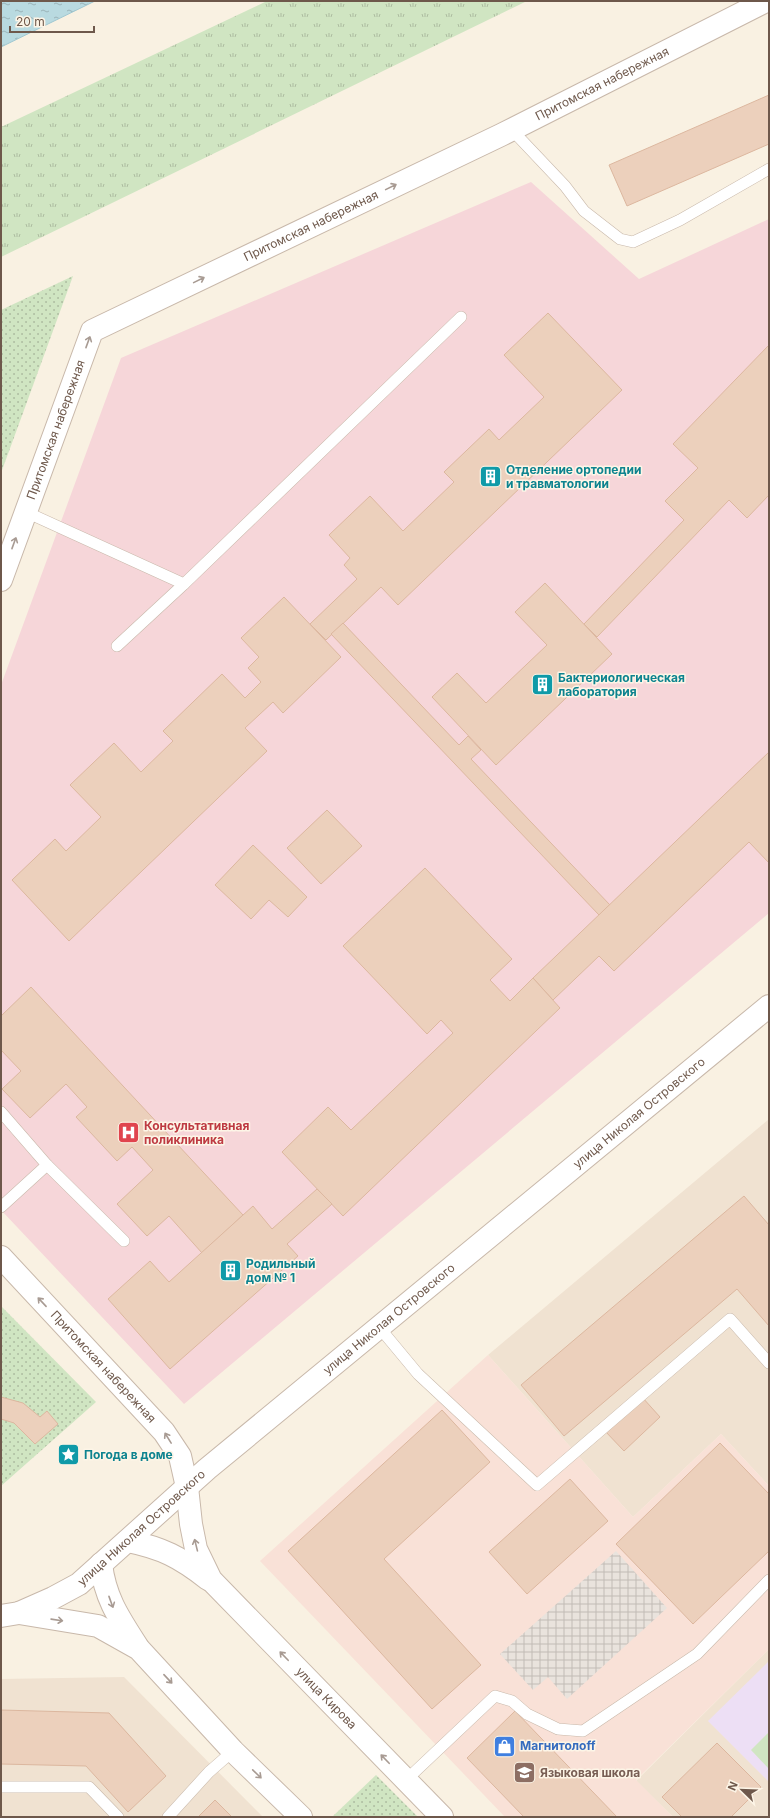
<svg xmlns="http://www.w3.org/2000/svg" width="770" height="1818" viewBox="0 0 770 1818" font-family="Inter,sans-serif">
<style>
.residential{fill:#f0e2d1}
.commercial{fill:#f9e1d7}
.industrial{fill:url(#industrial-grid)}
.education{fill:#eddff5}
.medical{fill:#f6d6d9}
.grass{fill:url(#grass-tufts)}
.park{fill:url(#park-dots)}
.pitch{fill:#d0e5c2}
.water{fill:url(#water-ripples);stroke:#a0c8d1}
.building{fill:#ecd0bc;stroke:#dcb79f}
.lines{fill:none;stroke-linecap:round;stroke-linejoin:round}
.service-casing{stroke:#c8b8aa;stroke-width:12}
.minor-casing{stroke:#c8b8aa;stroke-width:24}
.service{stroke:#fff;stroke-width:11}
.minor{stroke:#fff;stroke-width:22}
.oneway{stroke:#a89b93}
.labels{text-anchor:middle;stroke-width:3;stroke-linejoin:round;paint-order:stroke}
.street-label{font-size:12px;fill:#6e584b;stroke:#fdf5e7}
.culture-label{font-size:12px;font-weight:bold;fill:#0d838f;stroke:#fdf5e7;text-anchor:start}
.health-label{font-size:12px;font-weight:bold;fill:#be3a42;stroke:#fdf5e7;text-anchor:start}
.shop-label{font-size:12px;font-weight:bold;fill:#366cbe;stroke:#fdf5e7;text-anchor:start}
.education-label{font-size:12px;font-weight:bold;fill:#785e54;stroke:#fdf5e7;text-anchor:start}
</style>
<defs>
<pattern id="industrial-grid" width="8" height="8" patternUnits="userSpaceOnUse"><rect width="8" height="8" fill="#e9e3dd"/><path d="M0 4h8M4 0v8" fill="none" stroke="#c1bbb5"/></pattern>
<pattern id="grass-tufts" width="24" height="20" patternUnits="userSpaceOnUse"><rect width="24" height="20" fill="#d0e5c2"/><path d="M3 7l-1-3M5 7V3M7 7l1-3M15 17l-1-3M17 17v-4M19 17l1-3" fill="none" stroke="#adbca0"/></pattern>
<pattern id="park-dots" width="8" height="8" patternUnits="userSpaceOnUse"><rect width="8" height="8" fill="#d0e5c2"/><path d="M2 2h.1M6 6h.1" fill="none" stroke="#adbca0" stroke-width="1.8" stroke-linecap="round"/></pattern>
<pattern id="water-ripples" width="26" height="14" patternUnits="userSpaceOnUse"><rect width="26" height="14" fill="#b9dae0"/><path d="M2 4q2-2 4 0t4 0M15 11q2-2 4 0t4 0" fill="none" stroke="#9bb4b8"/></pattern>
</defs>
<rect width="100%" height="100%" fill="#f9f1e2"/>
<g class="residential">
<path d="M 769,1119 L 769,1486 L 721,1434 L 633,1517 L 488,1355 Z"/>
<path d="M 769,1649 L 769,1817 L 673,1817 L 636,1781 Z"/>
<path d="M 124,1677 L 263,1817 L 1,1817 L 1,1679 Z"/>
</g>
<path class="commercial" d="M 488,1355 L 633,1517 L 721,1434 L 769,1486 L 769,1649 L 636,1780 L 673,1817 L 505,1817 L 260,1561 Z"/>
<path class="industrial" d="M 616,1551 L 667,1608 L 567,1699 L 548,1677 L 533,1690 L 500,1654 Z"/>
<path class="education" d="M 769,1661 L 769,1782 L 708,1721 Z"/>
<path class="medical" d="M 531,182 L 639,279 L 769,219 L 769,913 L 184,1404 L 1,1210 L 1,685 L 121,358 Z"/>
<path class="grass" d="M 267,1 L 527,1 L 1,257 L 1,127 Z"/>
<g class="park">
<path d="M 73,276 L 1,473 L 1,310 Z"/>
<path d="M 1,1306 L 96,1402 L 1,1486 Z"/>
<path d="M 376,1775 L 418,1817 L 332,1817 Z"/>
</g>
<path class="pitch" d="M 769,1732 L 769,1769 L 751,1750 Z"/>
<path class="water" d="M 1,1 L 95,1 L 1,47 Z"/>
<g class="building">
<path d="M 769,95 L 769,144 L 627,206 L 609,165 Z"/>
<path d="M 548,313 L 622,390 L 398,605 L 381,587 L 326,640 L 310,624 L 357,579 L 344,565 L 350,558 L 329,535 L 370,496 L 403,531 L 454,482 L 444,472 L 489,429 L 499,440 L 544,397 L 504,355 Z"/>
<path d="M 769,345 L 769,495 L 747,518 L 729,500 L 597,637 L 584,624 L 684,520 L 665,501 L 698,468 L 673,444 Z"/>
<path d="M 545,583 L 612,654 L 496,765 L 432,697 L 457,673 L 486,703 L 547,645 L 515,612 Z"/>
<path d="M 284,597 L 341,657 L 283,713 L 273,702 L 245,728 L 267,751 L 69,941 L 12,880 L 55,839 L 66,851 L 101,817 L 70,785 L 114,743 L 141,772 L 173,741 L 163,731 L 222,674 L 245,698 L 261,682 L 248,668 L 259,657 L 241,638 Z"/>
<path d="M 343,623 L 459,745 L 468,736 L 481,750 L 471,759 L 610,905 L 599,915 L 331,634 Z"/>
<path d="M 769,752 L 769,863 L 749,842 L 614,971 L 599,956 L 553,1000 L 533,978 Z"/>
<path d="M 327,810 L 362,846 L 321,884 L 287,848 Z"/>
<path d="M 253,845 L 307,897 L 288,917 L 269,900 L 251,919 L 215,885 Z"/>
<path d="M 425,868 L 512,959 L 490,980 L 510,1001 L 533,978 L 560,1008 L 343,1216 L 282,1152 L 328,1107 L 351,1130 L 453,1033 L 441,1020 L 427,1034 L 343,946 Z"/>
<path d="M 31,987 L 243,1215 L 202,1253 L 169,1216 L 147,1236 L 117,1204 L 153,1170 L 132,1147 L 117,1161 L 76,1117 L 87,1107 L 66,1084 L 30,1118 L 2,1089 L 21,1071 L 1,1050 L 1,1016 Z"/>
<path d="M 317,1189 L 332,1204 L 287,1244 L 298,1256 L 170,1369 L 108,1299 L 150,1261 L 169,1282 L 253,1206 L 272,1229 Z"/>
<path d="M 744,1196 L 769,1225 L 769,1326 L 737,1289 L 564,1436 L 521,1385 Z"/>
<path d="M 1,1397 L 23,1403 L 40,1417 L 47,1411 L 58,1424 L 35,1444 L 14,1423 L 1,1419 Z"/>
<path d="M 642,1397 L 660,1417 L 624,1451 L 605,1431 Z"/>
<path d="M 442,1410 L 490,1462 L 384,1559 L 481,1665 L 432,1709 L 288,1551 Z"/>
<path d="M 720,1443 L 769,1494 L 769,1551 L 693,1624 L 616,1544 Z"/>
<path d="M 570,1479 L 608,1521 L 527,1594 L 489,1552 Z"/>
<path d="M 1,1710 L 109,1713 L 166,1776 L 128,1812 L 86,1766 L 1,1764 Z"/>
<path d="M 515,1711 L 617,1817 L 524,1817 L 467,1758 Z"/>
<path d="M 717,1743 L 761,1787 L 731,1817 L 682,1817 L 662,1797 Z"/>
<path d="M 215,1800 L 232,1817 L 198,1817 Z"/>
</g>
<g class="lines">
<defs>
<g id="service">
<path d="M 511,129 L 565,186 L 584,211 L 620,239 L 633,242 L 680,220 L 769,169"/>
<path d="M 26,512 L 184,584 L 461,317"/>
<path d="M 117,646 L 184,584"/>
<path d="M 1,1112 L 47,1165 L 1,1207"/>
<path d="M 47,1165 L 124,1241"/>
<path d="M 379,1327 L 418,1374 L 537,1485 L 730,1319 L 769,1363"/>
<path d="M 405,1781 L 495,1696 L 512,1701 L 527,1714 L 558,1729 L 583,1731 L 697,1654 L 769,1580"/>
<path d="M 1,1787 L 89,1787 L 118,1817"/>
<path d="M 168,1817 L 209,1772 L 233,1751"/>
</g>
<g id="minor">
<path id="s1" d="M 1,580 L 92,331 L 501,135 L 766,1"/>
<path id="s2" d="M 1,1257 L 164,1432 L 180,1456 L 187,1487 L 191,1524 L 196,1549 L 211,1580 L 442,1817"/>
<path d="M 128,1541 C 162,1548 180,1557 208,1579"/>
<path d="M 101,1564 C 105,1598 119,1618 137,1646"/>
<path d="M 19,1613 L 98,1626 L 139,1649 L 233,1751 L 301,1817"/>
<path id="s3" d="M 1,1616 L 19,1613 L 53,1598 L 79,1584 L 207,1469 L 769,1006"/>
</g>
</defs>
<use href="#service" class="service-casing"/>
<use href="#minor" class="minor-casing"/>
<use href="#service" class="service"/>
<use href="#minor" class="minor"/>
</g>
<defs><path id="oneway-shaft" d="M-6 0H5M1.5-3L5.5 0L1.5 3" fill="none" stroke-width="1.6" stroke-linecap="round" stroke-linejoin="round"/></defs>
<g class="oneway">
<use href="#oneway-shaft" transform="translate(391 187) rotate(-26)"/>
<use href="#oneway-shaft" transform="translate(199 280) rotate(-26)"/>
<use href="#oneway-shaft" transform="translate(88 342) rotate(-70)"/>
<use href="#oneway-shaft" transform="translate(14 543) rotate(-70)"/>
<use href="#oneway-shaft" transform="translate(42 1302) rotate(-133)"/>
<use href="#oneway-shaft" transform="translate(168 1438) rotate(-122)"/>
<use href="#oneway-shaft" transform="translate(196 1545) rotate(-104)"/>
<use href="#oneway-shaft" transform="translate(111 1602) rotate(70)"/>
<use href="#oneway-shaft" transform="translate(57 1620) rotate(8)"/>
<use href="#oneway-shaft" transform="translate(284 1656) rotate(-134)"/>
<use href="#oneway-shaft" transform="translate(168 1679) rotate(47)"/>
<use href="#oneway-shaft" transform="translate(385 1759) rotate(-134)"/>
<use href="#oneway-shaft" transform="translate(257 1774) rotate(44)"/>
</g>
<defs>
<symbol id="building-square" viewBox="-11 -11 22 22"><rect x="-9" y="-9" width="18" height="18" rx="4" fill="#0f9aa8" stroke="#fdf5e7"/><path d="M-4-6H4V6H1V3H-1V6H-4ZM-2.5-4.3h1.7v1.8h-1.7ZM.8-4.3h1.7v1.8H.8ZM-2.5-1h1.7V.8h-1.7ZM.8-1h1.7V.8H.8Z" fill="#fff"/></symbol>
<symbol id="hospital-square" viewBox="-11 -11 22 22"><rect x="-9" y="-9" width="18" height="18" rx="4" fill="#e0444e" stroke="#fdf5e7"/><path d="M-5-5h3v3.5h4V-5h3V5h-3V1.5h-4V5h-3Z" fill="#fff"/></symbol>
<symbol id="sight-square" viewBox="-11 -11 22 22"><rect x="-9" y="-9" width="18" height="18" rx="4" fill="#0f9aa8" stroke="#fdf5e7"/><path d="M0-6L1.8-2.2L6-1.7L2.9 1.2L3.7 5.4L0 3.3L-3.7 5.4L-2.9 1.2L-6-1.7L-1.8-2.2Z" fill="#fff"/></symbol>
<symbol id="shop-square" viewBox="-11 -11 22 22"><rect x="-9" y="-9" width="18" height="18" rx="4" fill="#3f7fe0" stroke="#fdf5e7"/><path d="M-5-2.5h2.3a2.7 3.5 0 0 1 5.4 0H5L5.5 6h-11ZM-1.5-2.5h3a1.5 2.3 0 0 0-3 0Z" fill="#fff"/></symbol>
<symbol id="school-square" viewBox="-11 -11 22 22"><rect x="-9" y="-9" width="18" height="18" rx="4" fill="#8d6e63" stroke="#fdf5e7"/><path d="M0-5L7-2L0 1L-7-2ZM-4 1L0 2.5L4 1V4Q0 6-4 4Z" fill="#fff"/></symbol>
</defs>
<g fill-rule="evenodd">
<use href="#building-square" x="478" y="464" width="25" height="25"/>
<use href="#building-square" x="530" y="672" width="25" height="25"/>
<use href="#hospital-square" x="116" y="1120" width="25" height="25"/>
<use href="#building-square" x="218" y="1258" width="25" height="25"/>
<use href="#sight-square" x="56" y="1442" width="25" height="25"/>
<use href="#shop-square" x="492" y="1734" width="25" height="25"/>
<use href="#school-square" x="512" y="1760" width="25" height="25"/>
</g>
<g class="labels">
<g class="street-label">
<text dy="4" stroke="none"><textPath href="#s1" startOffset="832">Притомская набережная</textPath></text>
<text dy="4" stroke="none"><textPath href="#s1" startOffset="508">Притомская набережная</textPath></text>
<text dy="4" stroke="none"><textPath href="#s1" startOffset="160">Притомская набережная</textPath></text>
<text dy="4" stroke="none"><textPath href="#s3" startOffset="817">улица Николая Островского</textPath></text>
<text dy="4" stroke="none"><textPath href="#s3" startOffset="493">улица Николая Островского</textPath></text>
<text dy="4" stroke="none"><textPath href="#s2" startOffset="150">Притомская набережная</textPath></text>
<text dy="4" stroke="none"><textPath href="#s3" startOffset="169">улица Николая Островского</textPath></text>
<text dy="4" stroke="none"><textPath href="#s2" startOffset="562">улица Кирова</textPath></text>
</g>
<g class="culture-label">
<text x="506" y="474">Отделение ортопедии<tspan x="506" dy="14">и травматологии</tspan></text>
<text x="558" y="682">Бактериологическая<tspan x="558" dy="14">лаборатория</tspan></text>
<text x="246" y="1268">Родильный<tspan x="246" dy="14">дом № 1</tspan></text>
<text x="84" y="1459">Погода в доме</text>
</g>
<g class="health-label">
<text x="144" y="1130">Консультативная<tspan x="144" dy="14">поликлиника</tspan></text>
</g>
<g class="shop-label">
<text x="520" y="1750">Магнитолоff</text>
</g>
<g class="education-label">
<text x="540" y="1777">Языковая школа</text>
</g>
</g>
<rect width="770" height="1818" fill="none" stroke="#6e584b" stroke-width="4"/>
<g transform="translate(742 1790) rotate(293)" stroke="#fdf5e7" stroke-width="3" paint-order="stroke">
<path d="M0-3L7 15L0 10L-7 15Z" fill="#6e584b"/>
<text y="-6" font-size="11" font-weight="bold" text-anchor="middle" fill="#6e584b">N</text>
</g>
<path d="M10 26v6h84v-6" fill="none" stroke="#6e584b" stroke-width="2"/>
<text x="16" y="26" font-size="12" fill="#6e584b" stroke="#fdf5e7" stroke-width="3" paint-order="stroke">20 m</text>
</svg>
